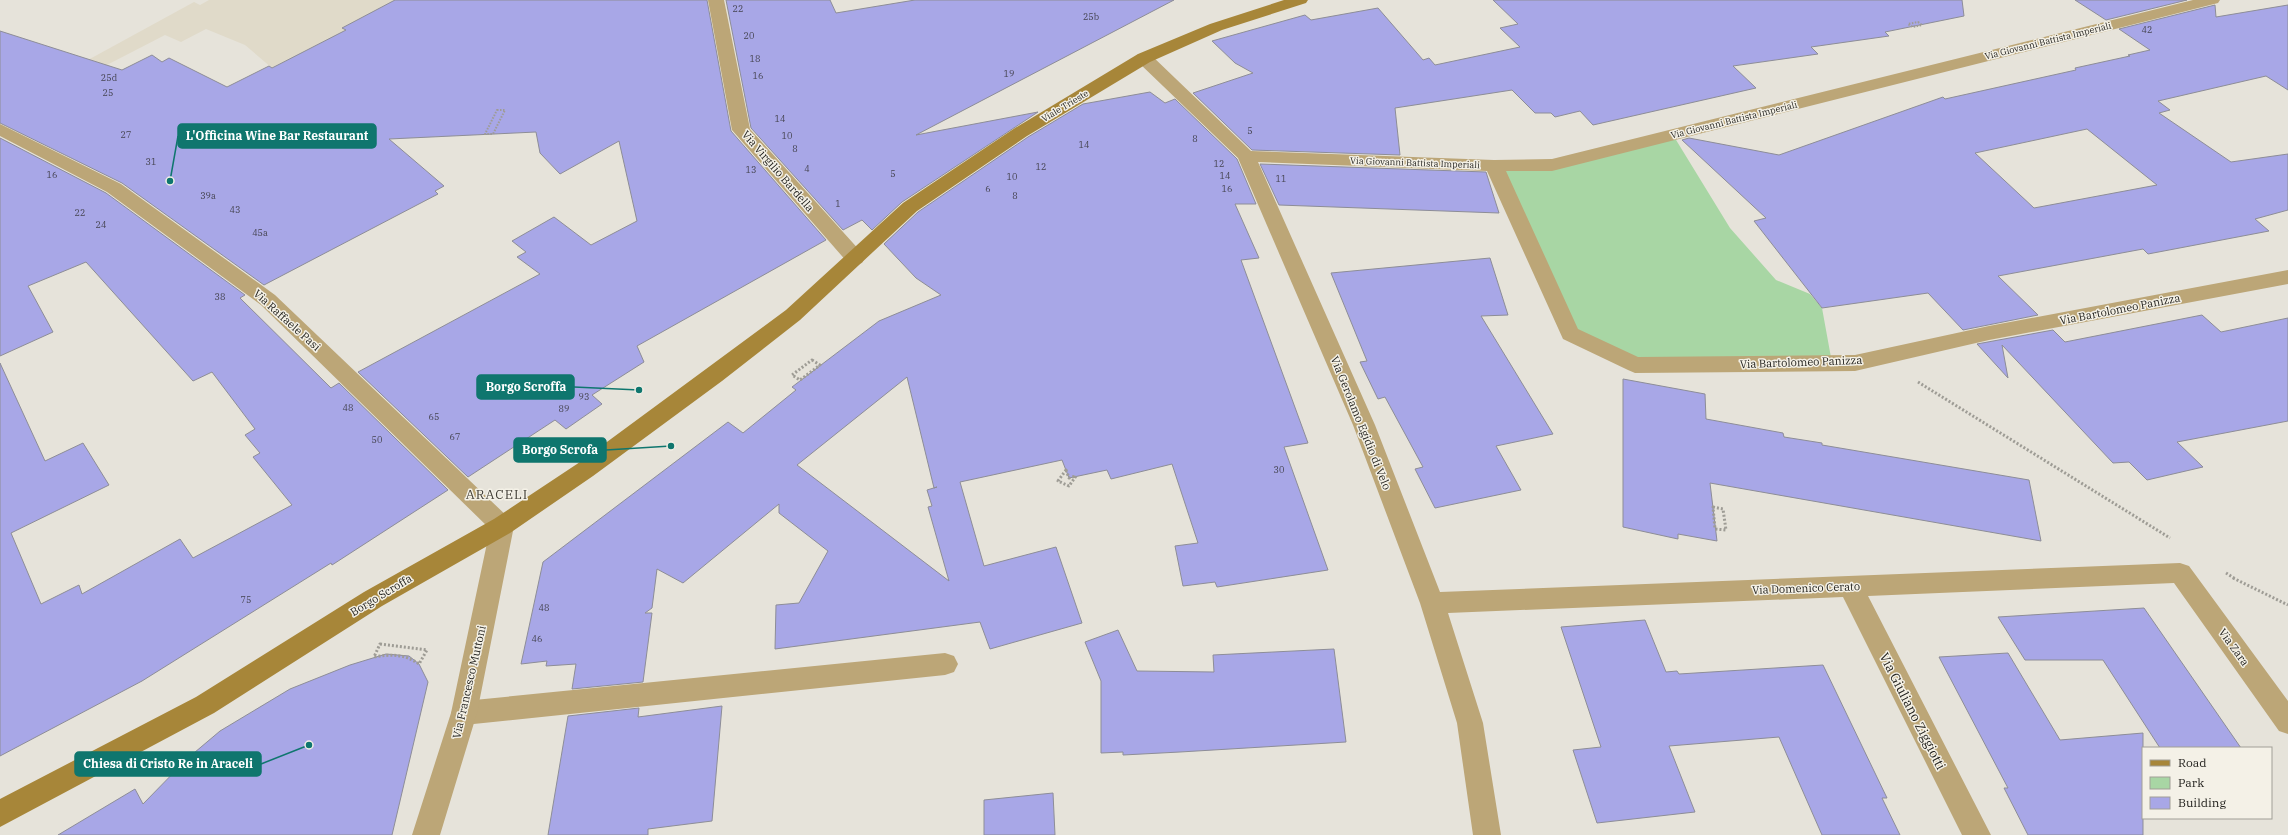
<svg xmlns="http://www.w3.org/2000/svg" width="2288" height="835" viewBox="0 0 2288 835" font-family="'IBM Plex Serif',serif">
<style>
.built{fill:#e0dac9}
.green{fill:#a8d6a4}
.building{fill:#a8a7e7;stroke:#8d8d97;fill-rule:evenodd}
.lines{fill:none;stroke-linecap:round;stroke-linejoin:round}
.path-far1{stroke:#9e9c95;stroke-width:2;stroke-dasharray:1.5 1.5;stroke-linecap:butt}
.path{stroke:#9e9c95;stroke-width:3;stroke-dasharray:2 2;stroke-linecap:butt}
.lane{fill:#bca677;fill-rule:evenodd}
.street{fill:#bca677;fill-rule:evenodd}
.secondary{fill:#a78639;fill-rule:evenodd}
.labels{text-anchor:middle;stroke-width:3;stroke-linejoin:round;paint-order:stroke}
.number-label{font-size:9px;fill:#454451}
.far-street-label{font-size:9px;fill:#24231f;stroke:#f4f1e7}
.street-label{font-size:11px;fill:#24231f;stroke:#f4f1e7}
.quarter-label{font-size:13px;letter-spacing:1px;fill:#403d35;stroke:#f4f1e7}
.near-street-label{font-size:13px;fill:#24231f;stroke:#f4f1e7}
.leader{fill:none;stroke:#0f766e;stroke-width:1.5}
.callout-dot{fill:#0f766e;stroke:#f4f1e7;stroke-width:1.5}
.callout{fill:#0f766e;stroke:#0f766e;stroke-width:1.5}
.callout-label{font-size:12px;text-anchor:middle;font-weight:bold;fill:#fff}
</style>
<rect width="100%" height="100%" fill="#e6e3da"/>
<path class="built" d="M 209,0 L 434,0 L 346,30 L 272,68 L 245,45 L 206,29 L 181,42 L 165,35 L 101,68 L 44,84 L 194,2 L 200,5 Z"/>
<path class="green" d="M 1673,135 L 1730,228 L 1776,280 L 1810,294 L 1822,308 L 1832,363 L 1635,365 L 1570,334 L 1494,166 L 1552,165 Z"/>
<g class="building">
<path d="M 395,0 L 707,0 L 731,131 L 826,240 L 637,346 L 644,362 L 592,395 L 602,404 L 566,429 L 555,420 L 468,477 L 358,372 L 540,274 L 517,257 L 526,252 L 512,241 L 554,217 L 591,245 L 637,221 L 619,141 L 560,174 L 540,153 L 536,132 L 389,139 L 444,186 L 435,191 L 438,194 L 264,285 L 122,183 L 0,123 L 0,31 L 122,70 L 152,55 L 162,62 L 169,58 L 227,87 L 269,66 L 272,68 L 346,30 L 342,28 Z"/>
<path d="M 726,0 L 830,0 L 836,13 L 915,0 L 1174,0 L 916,135 L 1038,112 L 902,202 L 872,230 L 862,220 L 843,230 L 751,128 Z"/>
<path d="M 1493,0 L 1962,0 L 1964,16 L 1885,32 L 1889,36 L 1811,47 L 1818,54 L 1733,66 L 1756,88 L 1593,125 L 1580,111 L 1555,117 L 1551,113 L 1535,113 L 1512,90 L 1395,108 L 1400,155 L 1252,150 L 1193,93 L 1253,73 L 1235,63 L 1212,41 L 1305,15 L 1311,20 L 1378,8 L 1423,60 L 1429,58 L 1435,65 L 1520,47 L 1500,28 L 1518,24 Z"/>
<path d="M 2075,0 L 2187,0 L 2106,20 Z"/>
<path d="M 2215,5 L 2216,17 L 2288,5 L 2288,90 L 2266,76 L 2158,101 L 2170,110 L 2159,113 L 2231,162 L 2288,154 L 2288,210 L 2255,219 L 2269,231 L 2148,254 L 2143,249 L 1998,276 L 2038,315 L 1963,330 L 1928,293 L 1822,308 L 1754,221 L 1766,218 L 1682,140 L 1689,138 L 1779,155 L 1943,97 L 1945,99 L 2076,70 L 2075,68 L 2130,56 L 2128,55 L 2150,50 L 2119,29 ZM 2087,129 L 2157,185 L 2034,208 L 1975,153 Z"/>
<path d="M 1150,92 L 1165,103 L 1175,99 L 1237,159 L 1256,204 L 1235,204 L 1259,258 L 1241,260 L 1308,443 L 1284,447 L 1328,570 L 1217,587 L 1215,582 L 1183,586 L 1175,546 L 1198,543 L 1172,464 L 1111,479 L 1107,470 L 1069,478 L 1062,460 L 960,482 L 984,566 L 1056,547 L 1082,623 L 990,649 L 980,622 L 775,649 L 776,605 L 799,603 L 828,551 L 779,513 L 779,504 L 683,583 L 657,569 L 652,608 L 645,613 L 652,613 L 643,682 L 572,689 L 576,664 L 546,666 L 547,661 L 521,664 L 543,562 L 728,422 L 743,433 L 796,390 L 792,387 L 879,321 L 941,295 L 916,278 L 884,244 L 918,212 L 1028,137 L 1083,104 ZM 907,377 L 934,488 L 937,487 L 927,490 L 932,506 L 928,507 L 949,581 L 797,465 Z"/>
<path d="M 0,138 L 106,193 L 245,295 L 240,298 L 331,388 L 339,383 L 448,490 L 332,565 L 331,563 L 142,681 L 0,756 L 0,363 L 45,461 L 83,443 L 109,485 L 11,533 L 41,604 L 79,585 L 82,594 L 180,539 L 193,558 L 292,505 L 253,457 L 260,453 L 245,435 L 255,429 L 212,372 L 193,381 L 86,262 L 28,286 L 53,332 L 0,356 Z"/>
<path d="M 1260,164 L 1486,172 L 1499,213 L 1279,205 Z"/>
<path d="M 1490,258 L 1508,315 L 1481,316 L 1553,434 L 1496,446 L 1521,490 L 1435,508 L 1415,469 L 1423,467 L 1385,397 L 1378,399 L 1360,362 L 1367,361 L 1331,273 Z"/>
<path d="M 2202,315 L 2221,332 L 2288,318 L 2288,421 L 2177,442 L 2203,467 L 2147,480 L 2129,462 L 2113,463 L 2002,345 L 2008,378 L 1977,344 L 2053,330 L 2065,342 Z"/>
<path d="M 1623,379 L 1705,394 L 1706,419 L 1783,433 L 1784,437 L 1822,443 L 1822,445 L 2029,480 L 2041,541 L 1710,483 L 1717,541 L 1678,534 L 1678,539 L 1623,527 Z"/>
<path d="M 2144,608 L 2241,748 L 2160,748 L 2103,660 L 2025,660 L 1998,617 Z"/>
<path d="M 1645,620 L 1666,672 L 1677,671 L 1679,674 L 1823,665 L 1887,798 L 1882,798 L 1900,835 L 1822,835 L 1779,737 L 1669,746 L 1695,812 L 1597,823 L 1573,750 L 1601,747 L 1561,627 Z"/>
<path d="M 1118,630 L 1137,671 L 1214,672 L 1213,655 L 1334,649 L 1346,742 L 1180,752 L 1123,755 L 1123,752 L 1101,753 L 1101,681 L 1085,642 Z"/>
<path d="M 2008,653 L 2060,740 L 2143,733 L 2143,835 L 2028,835 L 2004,788 L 2008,788 L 1939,657 Z"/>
<path d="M 386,654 L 409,656 L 419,664 L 428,682 L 392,835 L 58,835 L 135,789 L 143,804 L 188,758 L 220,731 L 290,689 L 350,665 Z"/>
<path d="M 722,706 L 712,821 L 648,829 L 648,835 L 548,835 L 568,716 L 639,708 L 638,717 Z"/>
<path d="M 1053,793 L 1055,835 L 984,835 L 984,800 Z"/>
</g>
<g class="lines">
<g class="path-far1">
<path d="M 1918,22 L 1922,25 L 1913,27 L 1908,24 Z"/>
<path d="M 497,110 L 505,110 L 493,134 L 485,134 Z"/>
</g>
<g class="path">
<path d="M 812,360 L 820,365 L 800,380 L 792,375 Z"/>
<path d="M 1918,382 L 2170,538"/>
<path d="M 1066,470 L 1069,478 L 1076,476 L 1069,486 L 1058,481 Z"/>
<path d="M 1713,507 L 1723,509 L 1726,530 L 1715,529 Z"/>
<path d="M 2226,573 L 2234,578"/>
<path d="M 2233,578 L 2288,605"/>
<path d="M 380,644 L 427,650 L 419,664 C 405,654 391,654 374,657 Z"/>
</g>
<path class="lane" d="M 945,653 L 954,656 L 958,664 L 954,672 L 945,675 L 464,725 L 455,721 L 451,713 L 455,705 L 464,701 Z"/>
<g class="street">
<path d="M 708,0 L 724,0 L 750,129 L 862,253 L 865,258 L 862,263 L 855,265 L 848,263 L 732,130 Z"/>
<path d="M 2193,0 L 2220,0 L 2218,3 L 1552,171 L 1506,171 L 1578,329 L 1638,357 L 1855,355 L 1989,326 L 2288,270 L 2288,284 L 1989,340 L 1855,371 L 1635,373 L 1628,370 L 1563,339 L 1487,171 L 1258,162 L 1375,425 L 1440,592 L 2180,563 L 2189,566 L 2288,701 L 2288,734 L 2279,731 L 2174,583 L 1868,596 L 1991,835 L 1962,835 L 1843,597 L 1448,613 L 1483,723 L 1501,835 L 1473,835 L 1457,723 L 1420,603 L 1353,425 L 1238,158 L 1138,62 L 1136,58 L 1138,54 L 1150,54 L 1251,151 L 1494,160 L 1552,159 Z"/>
<path d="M 0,124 L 121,184 L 275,295 L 510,519 L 514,526 L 477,713 L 440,835 L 412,835 L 451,713 L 490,529 L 261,305 L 107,192 L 0,136 Z"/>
</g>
<path class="secondary" d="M 1284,0 L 1308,0 L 1306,3 L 1222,30 L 1150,62 L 1027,136 L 917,211 L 800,320 L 722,381 L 593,476 L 510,533 L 382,606 L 214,713 L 0,827 L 0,799 L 196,697 L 364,592 L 494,519 L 577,464 L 706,369 L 786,310 L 903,203 L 1015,128 L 1138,54 L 1210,24 Z"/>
</g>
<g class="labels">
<g class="number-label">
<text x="738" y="12">22</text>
<text x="1091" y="20">25b</text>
<text x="2147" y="33">42</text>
<text x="749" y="39">20</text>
<text x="755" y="62">18</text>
<text x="1009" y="77">19</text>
<text x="758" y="79">16</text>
<text x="109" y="81">25d</text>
<text x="108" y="96">25</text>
<text x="780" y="122">14</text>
<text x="1250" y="134">5</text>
<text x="126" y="138">27</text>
<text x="787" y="139">10</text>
<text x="1195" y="142">8</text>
<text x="1084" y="148">14</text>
<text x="795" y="152">8</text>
<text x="151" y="165">31</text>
<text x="1219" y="167">12</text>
<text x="1041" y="170">12</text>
<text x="807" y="172">4</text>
<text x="751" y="173">13</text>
<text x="893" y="177">5</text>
<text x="52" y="178">16</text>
<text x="1225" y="179">14</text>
<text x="1012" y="180">10</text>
<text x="1281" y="182">11</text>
<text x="988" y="192">6</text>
<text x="1227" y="192">16</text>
<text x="208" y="199">39a</text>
<text x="1015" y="199">8</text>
<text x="838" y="207">1</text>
<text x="235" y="213">43</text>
<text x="80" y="216">22</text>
<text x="101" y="228">24</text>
<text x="260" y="236">45a</text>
<text x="220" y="300">38</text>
<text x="584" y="400">93</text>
<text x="348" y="411">48</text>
<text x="564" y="412">89</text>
<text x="434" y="420">65</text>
<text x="455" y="440">67</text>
<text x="377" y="443">50</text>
<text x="1279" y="473">30</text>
<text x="246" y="603">75</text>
<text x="544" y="611">48</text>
<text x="537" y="642">46</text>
</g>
<g class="far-street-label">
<text transform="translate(2048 41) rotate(-14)" y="3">Via Giovanni Battista Imperiali</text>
<text transform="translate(1065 106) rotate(-31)" y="3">Viale Trieste</text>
<text transform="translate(1734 120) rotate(-14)" y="3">Via Giovanni Battista Imperiali</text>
<text transform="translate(1415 163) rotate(2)" y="3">Via Giovanni Battista Imperiali</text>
</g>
<g class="street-label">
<text transform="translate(778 171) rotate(49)" y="4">Via Virgilio Bardella</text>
<text transform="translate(2120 309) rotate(-11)" y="4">Via Bartolomeo Panizza</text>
<text transform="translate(287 320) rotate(42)" y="4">Via Raffaele Pasi</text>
<text transform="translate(1801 362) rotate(-2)" y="4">Via Bartolomeo Panizza</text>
<text transform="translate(1361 423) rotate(68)" y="4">Via Gerolamo Egidio di Velo</text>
<text transform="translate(1806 588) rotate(-2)" y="4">Via Domenico Cerato</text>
<text transform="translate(381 595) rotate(-31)" y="4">Borgo Scroffa</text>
<text transform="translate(2234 647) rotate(54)" y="4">Via Zara</text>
<text transform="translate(469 682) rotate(-77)" y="4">Via Francesco Muttoni</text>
</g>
<g class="quarter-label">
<text x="497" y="499">ARACELI</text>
</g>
<g class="near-street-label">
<text transform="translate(1913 711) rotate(63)" y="5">Via Giuliano Ziggiotti</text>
</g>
</g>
<path class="leader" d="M170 181L178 136M639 390L574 387M671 446L606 450M309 745L261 764"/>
<g class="callout-dot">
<circle cx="170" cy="181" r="4"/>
<circle cx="639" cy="390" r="4"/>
<circle cx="671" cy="446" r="4"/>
<circle cx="309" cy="745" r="4"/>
</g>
<g class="callout">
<rect x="178" y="124" width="198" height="24" rx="4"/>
<rect x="477" y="375" width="97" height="24" rx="4"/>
<rect x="514" y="438" width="92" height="24" rx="4"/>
<rect x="75" y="752" width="186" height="24" rx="4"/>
</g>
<g class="callout-label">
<text x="277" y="140">L'Officina Wine Bar Restaurant</text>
<text x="526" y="391">Borgo Scroffa</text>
<text x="560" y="454">Borgo Scrofa</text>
<text x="168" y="768">Chiesa di Cristo Re in Araceli</text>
</g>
<rect x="2142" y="747" width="130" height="72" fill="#f4f1e7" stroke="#a19f97"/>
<rect x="2150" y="760" width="20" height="6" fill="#a78639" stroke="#a19f97"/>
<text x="2178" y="767" font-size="12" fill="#24231f">Road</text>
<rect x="2150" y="777" width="20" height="12" fill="#a8d6a4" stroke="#a19f97"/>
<text x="2178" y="787" font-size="12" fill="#24231f">Park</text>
<rect x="2150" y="797" width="20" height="12" fill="#a8a7e7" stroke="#a19f97"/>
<text x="2178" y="807" font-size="12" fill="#24231f">Building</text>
</svg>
